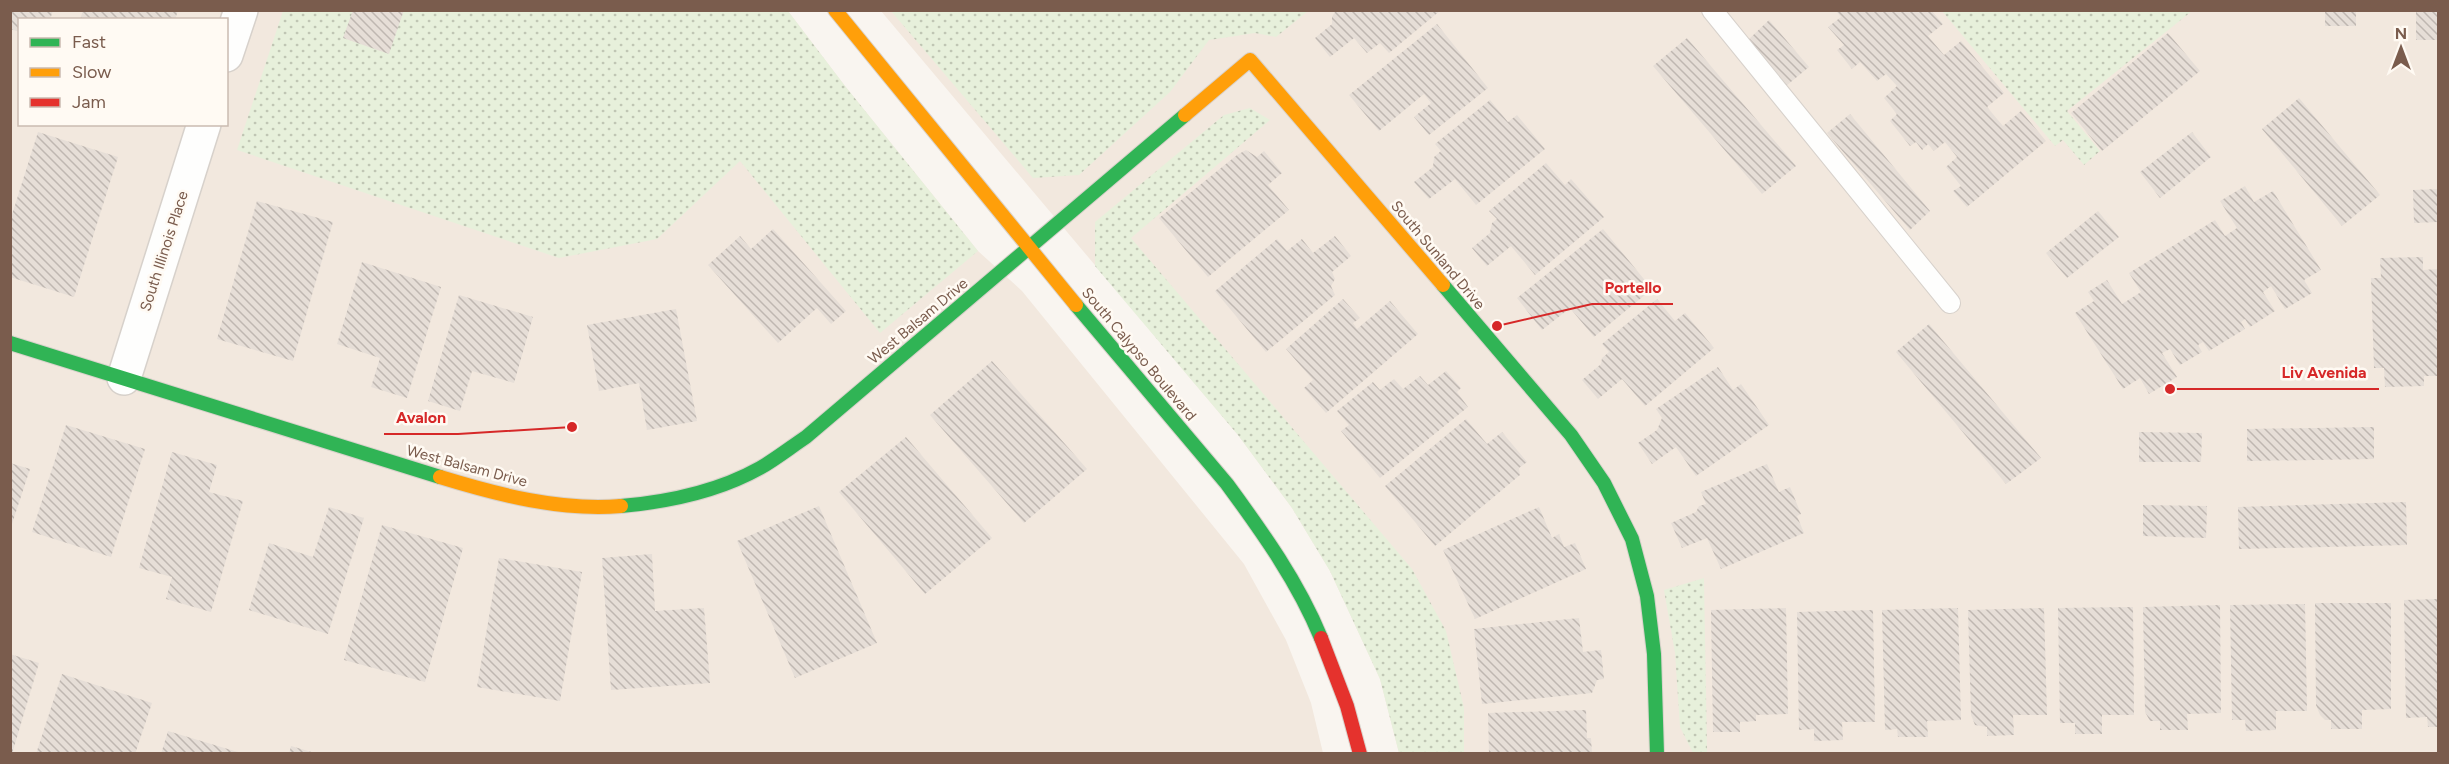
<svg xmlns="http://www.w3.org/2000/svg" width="2449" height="764" viewBox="0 0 2449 764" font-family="Figtree,sans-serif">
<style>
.residential{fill:#f2e8de;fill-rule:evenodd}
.park{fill:url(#park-dots)}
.building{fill:url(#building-back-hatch)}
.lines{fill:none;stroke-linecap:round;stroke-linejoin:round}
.lane-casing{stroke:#d7d1cb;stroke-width:22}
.street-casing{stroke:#d7d1cb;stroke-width:36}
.fast-casing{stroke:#d9d2cb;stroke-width:16}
.slow-casing{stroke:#d9d2cb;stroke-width:16}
.jam-casing{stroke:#d9d2cb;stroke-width:16}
.lane{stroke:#fefefd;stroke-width:20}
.street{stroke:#fefefd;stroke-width:33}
.fast{stroke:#30b455;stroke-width:14}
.slow{stroke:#ff9f0a;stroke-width:14}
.jam{stroke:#e5322d;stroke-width:14}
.labels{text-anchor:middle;stroke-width:5;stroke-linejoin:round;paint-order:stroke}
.street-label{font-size:15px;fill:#7a5c4d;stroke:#fffaf3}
.leader{fill:none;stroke:#d62828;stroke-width:2}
.callout-dot{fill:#d62828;stroke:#fffaf3;stroke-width:2}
.callout-label{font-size:16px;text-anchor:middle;font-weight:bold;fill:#d62828;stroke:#fffaf3;stroke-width:5;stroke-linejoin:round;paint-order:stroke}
</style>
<defs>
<pattern id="park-dots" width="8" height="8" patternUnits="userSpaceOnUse" patternTransform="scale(1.5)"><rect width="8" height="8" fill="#e7f0db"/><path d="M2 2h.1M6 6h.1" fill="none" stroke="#c0c6b4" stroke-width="1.8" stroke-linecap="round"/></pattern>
<pattern id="building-back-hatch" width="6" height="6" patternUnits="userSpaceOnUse" patternTransform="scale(1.5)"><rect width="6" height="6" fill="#e6ded7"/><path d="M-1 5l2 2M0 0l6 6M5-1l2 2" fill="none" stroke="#bfb7b1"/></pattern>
</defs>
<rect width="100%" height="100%" fill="#f9f5f0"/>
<g class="residential">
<path d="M 10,11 L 788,11 L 845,86 L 978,251 L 1022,291 L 1244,564 L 1286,640 L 1311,703 L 1323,753 L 11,753 ZM 20,20 L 226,20 L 226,124 L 20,124 Z"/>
<path d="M 881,11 L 2438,11 L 2438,753 L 1399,753 L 1380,679 L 1330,571 L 1292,508 L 1238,435 Z"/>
</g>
<g class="park">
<path d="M 283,11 L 788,11 L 845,86 L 978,251 L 880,333 L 740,161 L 657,239 L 559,258 L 237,150 Z"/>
<path d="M 891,11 L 1308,11 L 1276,37 L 1255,33 L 1209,40 L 1170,92 L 1079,175 L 1033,178 Z"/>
<path d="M 1942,11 L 2192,11 L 2067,111 L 2100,151 L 2084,165 L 2063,140 L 2055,146 Z"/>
<path d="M 1250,108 L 1270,120 L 1131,238 L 1412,569 L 1446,631 L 1464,708 L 1464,753 L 1399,753 L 1380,679 L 1330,571 L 1292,508 L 1238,435 L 1095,266 L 1095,222 L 1224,115 Z"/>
<path d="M 1704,578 L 1707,753 L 1693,753 L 1680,727 L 1675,653 L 1664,590 Z"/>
</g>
<g class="building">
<path d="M 10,10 L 53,10 L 50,20 L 20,20 L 20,32 L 10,29 Z"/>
<path d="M 83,10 L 178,10 L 175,20 L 80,20 Z"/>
<path d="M 353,10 L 404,10 L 389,54 L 343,38 Z"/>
<path d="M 1336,10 L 1441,10 L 1389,53 L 1380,43 L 1367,53 L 1354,38 L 1330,57 L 1315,38 L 1332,24 L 1332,17 Z"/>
<path d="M 1835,10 L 1931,10 L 1943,24 L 1928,36 L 1944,55 L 1961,41 L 2004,93 L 1987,107 L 2003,126 L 2021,111 L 2046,141 L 1967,207 L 1953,191 L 1961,186 L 1946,167 L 1957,157 L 1945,142 L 1934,151 L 1928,144 L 1922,150 L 1916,142 L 1910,146 L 1890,121 L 1897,114 L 1884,98 L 1897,86 L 1886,74 L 1877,81 L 1860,62 L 1852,69 L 1837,50 L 1844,45 L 1828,27 L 1841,17 Z"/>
<rect x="2325" y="10" width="31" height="16"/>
<rect x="2416" y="10" width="22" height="30"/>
<path d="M 1769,20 L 1809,67 L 1786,86 L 1747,41 Z"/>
<path d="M 1437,24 L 1488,88 L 1429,135 L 1414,117 L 1431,103 L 1424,94 L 1379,131 L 1349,95 Z"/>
<path d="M 2168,33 L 2200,71 L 2102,151 L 2071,113 Z"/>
<path d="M 1687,38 L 1796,166 L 1762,194 L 1653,66 Z"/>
<path d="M 2299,98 L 2380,195 L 2342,226 L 2262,129 Z"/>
<path d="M 1490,100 L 1508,122 L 1517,115 L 1545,149 L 1476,205 L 1455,179 L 1429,199 L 1414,182 L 1433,167 L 1434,157 L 1441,151 L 1435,144 Z"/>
<path d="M 1850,114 L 1930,211 L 1910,230 L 1827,133 Z"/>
<path d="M 38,132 L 118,157 L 74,297 L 10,277 L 10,221 Z"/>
<path d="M 2192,132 L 2211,157 L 2160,198 L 2140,172 Z"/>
<path d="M 1246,150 L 1257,157 L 1264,151 L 1282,173 L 1268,185 L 1289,210 L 1208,277 L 1159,218 L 1237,155 Z"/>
<path d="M 1546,163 L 1565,185 L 1571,179 L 1604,217 L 1535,275 L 1511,246 L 1487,266 L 1472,248 L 1490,233 L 1492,223 L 1497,219 L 1489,211 Z"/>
<path d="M 2245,186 L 2254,202 L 2273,191 L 2321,270 L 2304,280 L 2312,293 L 2285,309 L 2271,286 L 2263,292 L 2275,311 L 2250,327 L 2245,319 L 2241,322 L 2245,329 L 2209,351 L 2203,342 L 2198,345 L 2202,352 L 2180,365 L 2170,349 L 2162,353 L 2177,377 L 2149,394 L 2140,378 L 2123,389 L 2075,313 L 2094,301 L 2088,292 L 2107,280 L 2122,304 L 2141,292 L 2129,273 L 2215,220 L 2225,236 L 2237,228 L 2220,201 Z"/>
<path d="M 2438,189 L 2438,222 L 2414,223 L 2413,190 Z"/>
<path d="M 257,201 L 333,222 L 293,361 L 217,339 Z"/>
<path d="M 2098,211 L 2119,237 L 2067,278 L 2046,253 Z"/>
<path d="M 773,229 L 846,311 L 831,324 L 817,308 L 778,343 L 708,265 L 740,236 L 751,249 Z"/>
<path d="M 1603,229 L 1652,289 L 1594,337 L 1570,308 L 1542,330 L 1517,298 Z"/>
<path d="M 1335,236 L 1351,256 L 1332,272 L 1335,279 L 1331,286 L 1335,295 L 1266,352 L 1215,291 L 1277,239 L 1287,251 L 1302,239 L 1313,253 Z"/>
<path d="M 2423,257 L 2423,270 L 2438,269 L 2438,376 L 2424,376 L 2424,386 L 2385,387 L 2384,368 L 2374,368 L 2371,278 L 2381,278 L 2380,258 Z"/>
<path d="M 362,262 L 441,287 L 407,398 L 371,387 L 380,358 L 337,344 Z"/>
<path d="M 459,295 L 533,317 L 514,383 L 472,371 L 460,411 L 428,401 Z"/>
<path d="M 1343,299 L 1360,318 L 1353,323 L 1357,329 L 1390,301 L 1418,334 L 1326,413 L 1304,388 L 1313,380 L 1286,349 Z"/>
<path d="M 1657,299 L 1675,321 L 1685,313 L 1714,348 L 1645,406 L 1622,379 L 1598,399 L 1582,380 L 1601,364 L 1602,358 L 1609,352 L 1602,344 Z"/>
<path d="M 676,309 L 697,421 L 647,430 L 639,383 L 599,391 L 587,325 Z"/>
<path d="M 1929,324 L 2041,458 L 2006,484 L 1896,352 Z"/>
<path d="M 992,361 L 1087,469 L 1024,523 L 930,415 Z"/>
<path d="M 1718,367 L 1733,390 L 1741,384 L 1769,425 L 1696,476 L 1676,447 L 1652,464 L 1638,443 L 1657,430 L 1662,418 L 1656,409 Z"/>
<path d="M 1446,371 L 1461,388 L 1457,392 L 1468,407 L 1380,478 L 1341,431 L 1349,425 L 1337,411 L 1373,382 L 1380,390 L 1394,379 L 1403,389 L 1420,376 L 1428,385 Z"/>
<path d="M 1466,419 L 1487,444 L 1502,432 L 1527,462 L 1519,468 L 1520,475 L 1435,546 L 1385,486 Z"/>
<path d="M 66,425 L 145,449 L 111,557 L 32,532 Z"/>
<path d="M 2374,427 L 2374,459 L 2247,461 L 2247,429 Z"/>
<path d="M 2139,432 L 2202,433 L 2201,462 L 2139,462 Z"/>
<path d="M 906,437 L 992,538 L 925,594 L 839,492 Z"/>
<path d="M 172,452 L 217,465 L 209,492 L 243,501 L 211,612 L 166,599 L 172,577 L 139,568 Z"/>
<path d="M 10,463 L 30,469 L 11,527 L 10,527 Z"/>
<path d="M 1767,464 L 1779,492 L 1790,487 L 1801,514 L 1797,516 L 1804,533 L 1721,569 L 1707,538 L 1682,548 L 1671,523 L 1696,512 L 1699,506 L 1706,504 L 1701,492 Z"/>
<path d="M 2406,502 L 2407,545 L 2239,549 L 2238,507 Z"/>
<path d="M 2143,505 L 2207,506 L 2206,538 L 2143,536 Z"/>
<path d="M 819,506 L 877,643 L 795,678 L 737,541 Z"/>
<path d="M 329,507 L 364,518 L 328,634 L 249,610 L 269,543 L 313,557 Z"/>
<path d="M 1539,507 L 1552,538 L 1559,534 L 1564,547 L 1575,543 L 1586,569 L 1475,619 L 1443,550 Z"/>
<path d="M 382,525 L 463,548 L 425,682 L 344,660 Z"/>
<path d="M 652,554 L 655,611 L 704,608 L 710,683 L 611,690 L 602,558 Z"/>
<path d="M 499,558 L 582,572 L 560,701 L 477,687 Z"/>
<path d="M 2438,599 L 2438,727 L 2428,727 L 2427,717 L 2406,718 L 2404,600 Z"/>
<path d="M 2315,603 L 2391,603 L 2391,709 L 2362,710 L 2362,729 L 2331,729 L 2331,720 L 2325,720 L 2320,715 L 2316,705 Z"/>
<path d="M 2305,604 L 2307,711 L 2276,711 L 2276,730 L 2246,731 L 2245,720 L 2232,720 L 2230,605 Z"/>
<path d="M 2220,605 L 2221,713 L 2187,714 L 2188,730 L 2160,730 L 2160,721 L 2150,721 L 2145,712 L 2143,607 Z"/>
<path d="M 2133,607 L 2134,715 L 2102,715 L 2102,734 L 2075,734 L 2075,723 L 2060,723 L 2058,608 Z"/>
<path d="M 1786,608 L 1788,714 L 1756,715 L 1756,721 L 1740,722 L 1740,732 L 1713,732 L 1711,610 Z"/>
<path d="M 1958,608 L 1961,720 L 1927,721 L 1928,737 L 1898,737 L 1897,729 L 1885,730 L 1882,610 Z"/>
<path d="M 2044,608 L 2047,715 L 2013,715 L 2014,735 L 1987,736 L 1987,727 L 1975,725 L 1971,715 L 1968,610 Z"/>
<path d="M 1873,610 L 1875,722 L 1842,722 L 1843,740 L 1814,741 L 1814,729 L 1799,730 L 1797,612 Z"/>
<path d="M 1579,618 L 1583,652 L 1601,650 L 1604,679 L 1597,680 L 1592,693 L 1482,704 L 1474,629 Z"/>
<path d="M 10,654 L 39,663 L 12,754 L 10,754 Z"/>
<path d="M 62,674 L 152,703 L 135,754 L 36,754 Z"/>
<path d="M 1586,710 L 1587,738 L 1591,738 L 1592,754 L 1489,754 L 1488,713 Z"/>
<path d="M 168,731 L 241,753 L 241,754 L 161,754 Z"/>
<path d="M 291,746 L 315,753 L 315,754 L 289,754 Z"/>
</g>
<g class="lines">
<defs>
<path id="lane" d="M 1712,10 L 1950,303"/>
<g id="street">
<path d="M 226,55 L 241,10"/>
<path d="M 124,378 L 204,124"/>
</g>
<g id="fast">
<path d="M 1443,285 L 1571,435 L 1604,483 L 1632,539 L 1647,596 L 1654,654 L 1657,754"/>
<path d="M 1076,305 L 1227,484 C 1263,533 1298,582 1321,638"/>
<path d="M 10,343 L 440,477"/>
<path d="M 621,506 C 667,502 719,491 760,468 C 776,459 791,447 806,437 L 1185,115"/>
</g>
<g id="slow">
<path d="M 835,10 L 1076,305"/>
<path d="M 1185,115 L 1250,60 L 1443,285"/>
<path d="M 440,477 C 499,495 560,511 621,506"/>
</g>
<path id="jam" d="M 1321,638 L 1347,706 L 1360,754"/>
</defs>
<use href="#lane" class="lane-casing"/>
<use href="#street" class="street-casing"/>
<use href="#fast" class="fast-casing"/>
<use href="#slow" class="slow-casing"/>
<use href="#jam" class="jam-casing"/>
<use href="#lane" class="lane"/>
<use href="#street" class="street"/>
<use href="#fast" class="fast"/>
<use href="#slow" class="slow"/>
<use href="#jam" class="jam"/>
</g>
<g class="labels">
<g class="street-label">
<text transform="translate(164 251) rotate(-72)" y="5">South Illinois Place</text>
<text transform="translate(1438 255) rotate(50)" y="5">South Sunland Drive</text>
<text transform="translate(918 321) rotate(-40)" y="5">West Balsam Drive</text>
<text transform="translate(1139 354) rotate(50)" y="5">South Calypso Boulevard</text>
<text transform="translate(467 466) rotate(15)" y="5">West Balsam Drive</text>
</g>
</g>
<path class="leader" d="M1497 326L1592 304H1673M2170 389L2270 389H2379M572 427L458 434H384"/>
<g class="callout-dot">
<circle cx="1497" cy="326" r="6"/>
<circle cx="2170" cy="389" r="6"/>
<circle cx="572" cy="427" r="6"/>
</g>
<g class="callout-label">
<text x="1633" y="293">Portello</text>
<text x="2324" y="378">Liv Avenida</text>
<text x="421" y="423">Avalon</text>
</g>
<rect width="2449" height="764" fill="none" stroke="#7a5c4d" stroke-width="24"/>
<rect x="18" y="18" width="210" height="108" fill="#fffaf3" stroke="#cabbb1" stroke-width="1.5"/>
<rect x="30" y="38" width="30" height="9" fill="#30b455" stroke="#cabbb1" stroke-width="1.5"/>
<text x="72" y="48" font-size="18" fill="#7a5c4d">Fast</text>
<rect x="30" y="68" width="30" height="9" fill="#ff9f0a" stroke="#cabbb1" stroke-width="1.5"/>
<text x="72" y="78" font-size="18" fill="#7a5c4d">Slow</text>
<rect x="30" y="98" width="30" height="9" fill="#e5322d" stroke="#cabbb1" stroke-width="1.5"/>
<text x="72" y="108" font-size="18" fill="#7a5c4d">Jam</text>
<g transform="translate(2401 48)" stroke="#fffaf3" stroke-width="4.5" paint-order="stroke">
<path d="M0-4.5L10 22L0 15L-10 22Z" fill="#7a5c4d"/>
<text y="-9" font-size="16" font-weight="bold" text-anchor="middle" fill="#7a5c4d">N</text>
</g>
</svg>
